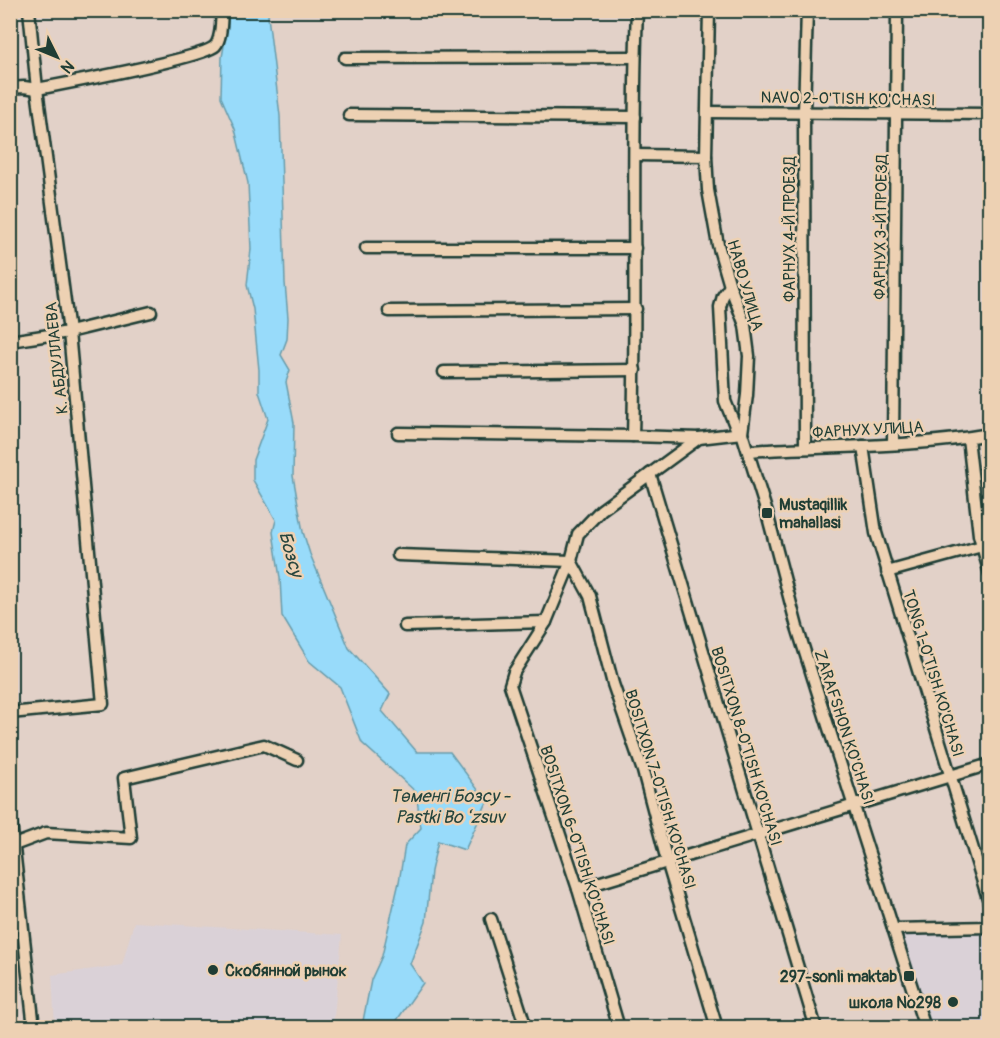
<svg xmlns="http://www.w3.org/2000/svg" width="1000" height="1038" viewBox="0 0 1000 1038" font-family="Pangolin,sans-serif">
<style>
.built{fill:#dad1d7}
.water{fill:#98dbfa;stroke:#689cab;stroke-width:1.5}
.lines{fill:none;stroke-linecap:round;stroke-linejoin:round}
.minor-casing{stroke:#1f3d34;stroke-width:15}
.minor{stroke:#edd1b3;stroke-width:10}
.poi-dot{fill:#1f3d34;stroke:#edd1b3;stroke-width:2}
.labels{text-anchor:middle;stroke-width:5;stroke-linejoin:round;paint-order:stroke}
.street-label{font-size:16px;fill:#1f3d34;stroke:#edd1b3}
.poi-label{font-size:16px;font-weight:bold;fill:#1f3d34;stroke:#edd1b3;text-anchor:start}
.water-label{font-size:18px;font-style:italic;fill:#25453e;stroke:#edd1b3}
</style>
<rect width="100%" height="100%" fill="#e2d1c8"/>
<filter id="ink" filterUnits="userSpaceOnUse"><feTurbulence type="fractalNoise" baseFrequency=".0167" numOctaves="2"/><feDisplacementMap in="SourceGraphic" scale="12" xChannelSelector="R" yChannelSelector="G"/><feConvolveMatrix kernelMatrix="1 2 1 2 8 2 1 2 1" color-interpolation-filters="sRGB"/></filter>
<g filter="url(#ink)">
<g class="built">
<path d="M 134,922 L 342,935 L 333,1027 L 55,1027 L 52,975 L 122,965 Z"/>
<path d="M 989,927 L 989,1027 L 925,1027 L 893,929 Z"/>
</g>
<path class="water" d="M 228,11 L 269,11 L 268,16 L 280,116 L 285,283 L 288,318 L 287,339 L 281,355 L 290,370 L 286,382 L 294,423 L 293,476 L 303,532 L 310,554 L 349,648 L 390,694 L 382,711 L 417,752 L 450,752 L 487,802 L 465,850 L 438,841 L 431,871 L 426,922 L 410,964 L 423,983 L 397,1020 L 396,1027 L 363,1027 L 363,1021 L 371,980 L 382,956 L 399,882 L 405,845 L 421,828 L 416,792 L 362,743 L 340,687 L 309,661 L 282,616 L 280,578 L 273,532 L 276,520 L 253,480 L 253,460 L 268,419 L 259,392 L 259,370 L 253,309 L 247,285 L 251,249 L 248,183 L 235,129 L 221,97 L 222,57 L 228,24 Z"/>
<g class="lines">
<defs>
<g id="minor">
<path d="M 637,10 C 631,152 637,294 633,436 L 699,438"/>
<path d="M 709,10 L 706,156 L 708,190 L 718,245 L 730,286 L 745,325 L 749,356 L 747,395 L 742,433 L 767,513 L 797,627 L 826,719 L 925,1028"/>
<path d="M 345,58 L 635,57"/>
<path d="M 10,88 L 24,87 L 37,89 C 63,84 203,58 215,46 C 222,38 221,21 222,10"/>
<path d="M 707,112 L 990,114"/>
<path d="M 349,115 L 635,117"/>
<path d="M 635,155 L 706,156"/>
<path d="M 366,248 L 635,248"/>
<path d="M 730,286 L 723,296 L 720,307 L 725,401 L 738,433"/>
<path d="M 389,311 L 636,309"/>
<path d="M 10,341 L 69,332 L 151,312"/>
<path d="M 444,372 L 635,370"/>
<path d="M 398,433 L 633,436"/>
<path d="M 968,438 L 979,535 L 990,574"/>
<path d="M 893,443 L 897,10"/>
<path d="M 863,446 L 876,533 L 990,905"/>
<path d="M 805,447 L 804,112 L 807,10"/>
<path d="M 748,451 C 828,446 910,448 990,434"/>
<path d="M 650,474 L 816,1028"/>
<path d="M 398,555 L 571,561 L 590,596 L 613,684 L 643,771 L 667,861 L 717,1028"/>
<path d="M 887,572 L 982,546"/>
<path d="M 405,626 L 546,622"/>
<path d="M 10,713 L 103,704 L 69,332 L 37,89 L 29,10"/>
<path d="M 10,813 L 34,1028"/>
<path d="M 14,845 L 46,833 L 131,838 L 124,778 L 264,745 L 297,760"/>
<path d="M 578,889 L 990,764"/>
<path d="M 491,919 L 526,1028"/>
<path d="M 893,929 L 990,927"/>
<path d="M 619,1028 L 578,889 L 510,685 L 514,672 L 546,622 L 571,561 L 578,534 L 601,510 L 699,438 L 742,433"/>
</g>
</defs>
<use href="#minor" class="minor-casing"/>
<use href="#minor" class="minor"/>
</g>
</g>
<g class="poi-dot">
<rect x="761" y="507" width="12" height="12" rx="3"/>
<circle cx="213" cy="970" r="6"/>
<rect x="903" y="970" width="12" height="12" rx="3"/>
<circle cx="953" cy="1002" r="6"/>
</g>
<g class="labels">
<g class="street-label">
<text transform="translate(848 98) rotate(1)" y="6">NAVO 2-O'TISH KO'CHASI</text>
<text transform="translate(880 227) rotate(-89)" y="6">ФАРНУХ 3-Й ПРОЕЗД</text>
<text transform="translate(789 229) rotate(-90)" y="6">ФАРНУХ 4-Й ПРОЕЗД</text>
<text transform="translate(746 285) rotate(74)" y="6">НАВО УЛИЦА</text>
<text transform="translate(56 358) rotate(-96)" y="6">К. АБДУЛЛАЕВА</text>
<text transform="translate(868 429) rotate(-3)" y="6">ФАРНУХ УЛИЦА</text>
<text transform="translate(934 673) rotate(73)" y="6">TONG 1-O'TISH KO'CHASI</text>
<text transform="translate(845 727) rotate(72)" y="6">ZARAFSHON KO'CHASI</text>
<text transform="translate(747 746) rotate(73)" y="6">BOSITXON 8-O'TISH KO'CHASI</text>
<text transform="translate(661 789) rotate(73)" y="6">BOSITXON 7-O'TISH KO'CHASI</text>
<text transform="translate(578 845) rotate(72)" y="6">BOSITXON 6-O'TISH KO'CHASI</text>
</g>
<g class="poi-label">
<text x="779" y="510">Mustaqillik<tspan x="779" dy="18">mahallasi</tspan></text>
<text x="225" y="976">Скобянной рынок</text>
<text x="897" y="982" text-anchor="end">297-sonli maktab</text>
<text x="941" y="1008" text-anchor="end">школа №298</text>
</g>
<g class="water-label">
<text transform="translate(291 554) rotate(74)" y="6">Бозсу</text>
<text x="450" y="802">Төменгі Бозсу -<tspan x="450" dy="21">Pastki Boʻzsuv</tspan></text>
</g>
</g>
<rect width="1000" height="1038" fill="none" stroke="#edd1b3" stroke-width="36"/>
<rect x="18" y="18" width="964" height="1002" fill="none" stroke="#1f3d34" stroke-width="2" filter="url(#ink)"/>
<g transform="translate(57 57) rotate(133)" stroke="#edd1b3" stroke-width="4.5" paint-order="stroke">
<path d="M0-4.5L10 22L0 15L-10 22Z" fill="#1f3d34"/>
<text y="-9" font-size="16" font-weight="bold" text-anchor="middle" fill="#1f3d34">N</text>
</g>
</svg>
